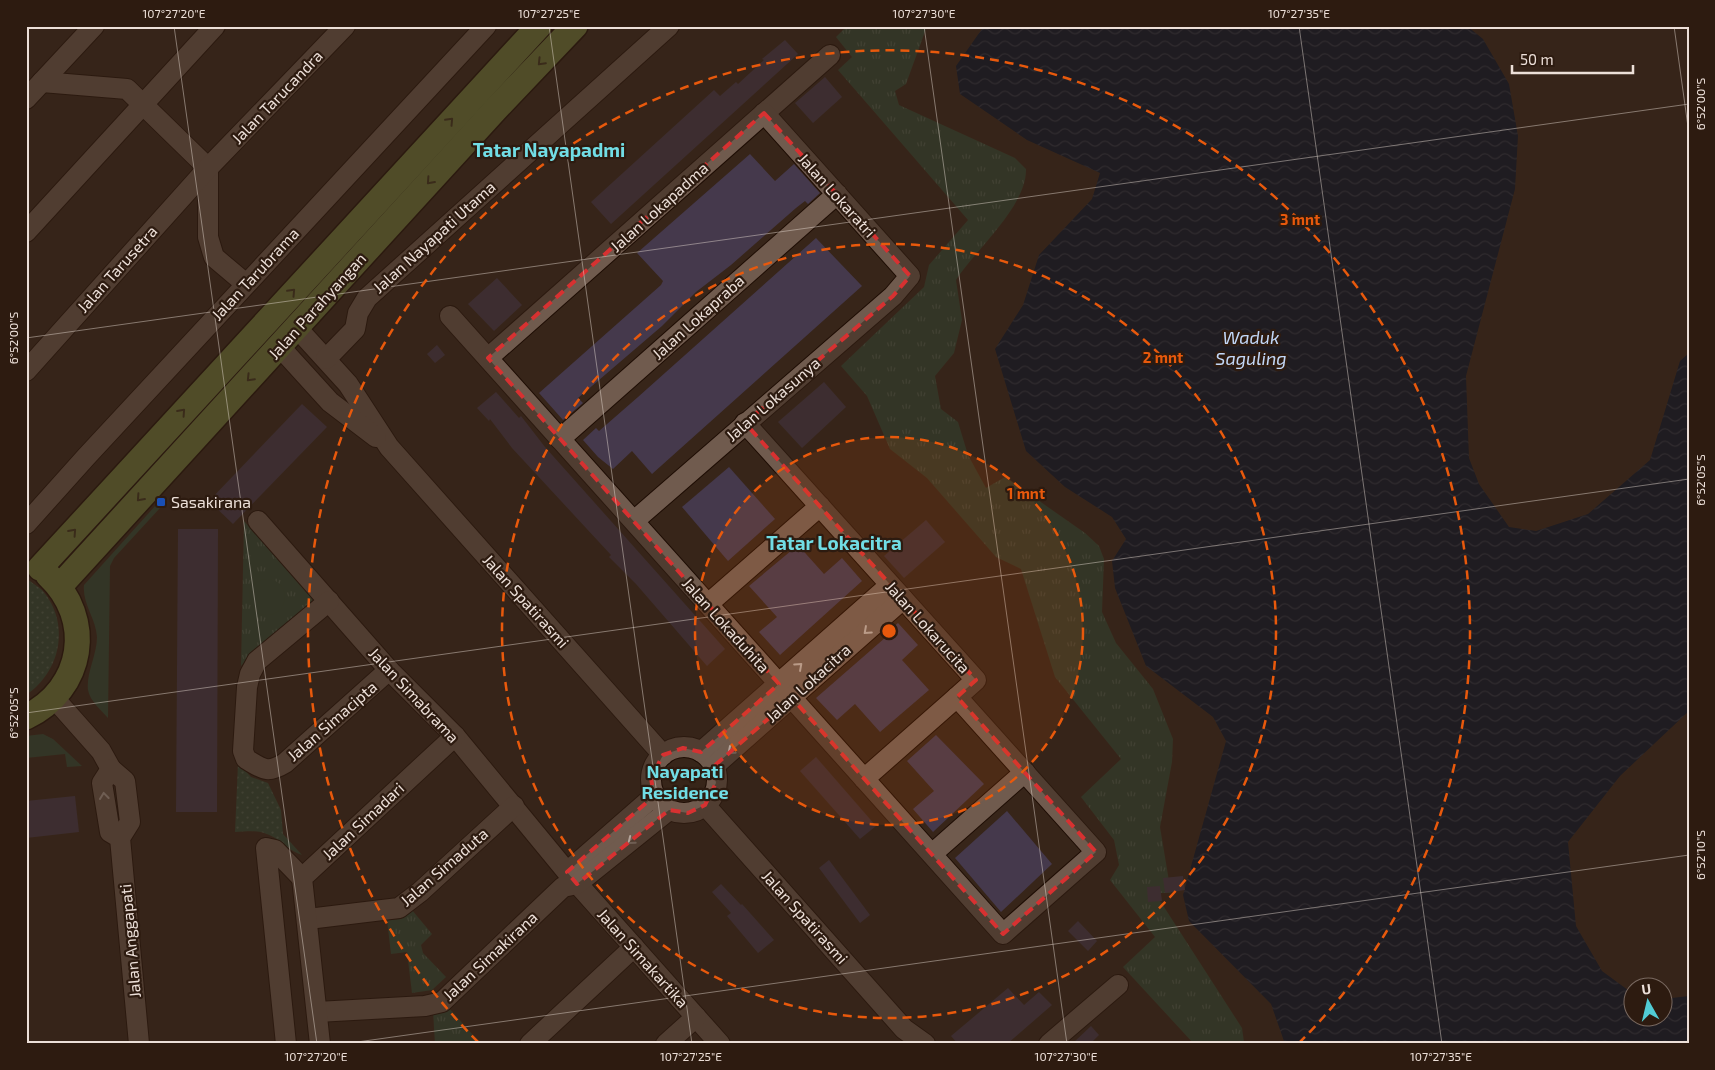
<svg xmlns="http://www.w3.org/2000/svg" width="1715" height="1070" viewBox="0 0 1715 1070" font-family="'Exo 2',sans-serif">
<style>
.grass{fill:url(#grass-dots)}
.park{fill:url(#park-tufts)}
.garden{fill:#304a35}
.water{fill:url(#water-waves)}
.building{fill:#45394c}
.lines{fill:none;stroke-linecap:round;stroke-linejoin:round}
.minor-casing{stroke:#1e0d04;stroke-width:22}
.major-casing{stroke:#1e0d04;stroke-width:28}
.minor{stroke:#705b4e;stroke-width:20}
.major{stroke:#6f7d3b;stroke-width:25}
.oneway{stroke:#3e341b}
.oneway2{stroke:#b4a49a}
.marked{fill:none;stroke:#d73131;stroke-width:4;stroke-dasharray:10 6;stroke-linejoin:round}
.ticks{fill:none;stroke:#ecdfd8;stroke-width:1;stroke-opacity:0.45}
.ring{fill:none;stroke:#e8590c;stroke-width:2.5;stroke-dasharray:9 6}
.transit-dot{fill:#1a4fb4;stroke:#2d1b10;stroke-width:2}
.labels{text-anchor:middle;stroke-width:4.5;stroke-linejoin:round;paint-order:stroke}
.street-label{font-size:16px;fill:#ecdfd8;stroke:#2d1b10}
.poi-label{font-size:16px;fill:#ecdfd8;stroke:#2d1b10;text-anchor:start}
.water-label{font-size:18px;font-style:italic;fill:#c2d8f8;stroke:#2d1b10}
.neighbourhood-label{font-size:18px;font-weight:bold;fill:#71dde5;stroke:#2d1b10}
.quarter-label{font-size:19px;font-weight:bold;fill:#71dde5;stroke:#2d1b10}
.centre{fill:#e8590c;stroke:#2d1b10;stroke-width:2.5}
.ring-label{font-size:15px;text-anchor:middle;font-weight:bold;fill:#e8590c;stroke:#2d1b10;stroke-width:4.5;stroke-linejoin:round;paint-order:stroke}
.neatline{fill:none;stroke:#ecdfd8;stroke-width:2}
.ticks-label{font-size:12px;text-anchor:middle;fill:#ecdfd8}
</style>
<defs>
<pattern id="grass-dots" width="8" height="8" patternUnits="userSpaceOnUse" patternTransform="scale(1.25)"><rect width="8" height="8" fill="#304a35"/><path d="M2 2h.1M6 6h.1" fill="none" stroke="#4e6452" stroke-width="1.8" stroke-linecap="round"/></pattern>
<pattern id="park-tufts" width="24" height="20" patternUnits="userSpaceOnUse" patternTransform="scale(1.25)"><rect width="24" height="20" fill="#304a35"/><path d="M3 7l-1-3M5 7V3M7 7l1-3M15 17l-1-3M17 17v-4M19 17l1-3" fill="none" stroke="#4e6452"/></pattern>
<pattern id="water-waves" width="16" height="10" patternUnits="userSpaceOnUse" patternTransform="scale(1.25)"><rect width="16" height="10" fill="#03122a"/><path d="M0 5q4-4 8 0t8 0" fill="none" stroke="#283448"/></pattern>
</defs>
<rect width="100%" height="100%" fill="#372519"/>
<g class="grass">
<path d="M 26,578 C 31,582 37,586 42,590 C 71,623 61,672 26,695 Z"/>
<path d="M 238,763 L 251,777 L 268,783 L 281,810 L 283,834 L 302,855 C 288,851 279,837 264,833 C 256,830 244,832 235,832 Z"/>
</g>
<g class="park">
<path d="M 847,26 L 927,26 L 906,84 L 895,91 L 899,105 L 1015,158 L 1026,169 C 1027,206 976,249 956,280 L 962,320 L 954,353 L 935,376 L 941,409 L 958,422 L 968,455 L 986,488 L 1005,477 L 1085,533 L 1099,546 L 1104,559 L 1102,612 L 1116,643 L 1153,689 L 1173,739 L 1172,762 L 1160,827 L 1171,893 L 1155,893 L 1242,1028 L 1244,1042 L 1242,1044 L 1194,1044 L 1123,967 L 1155,937 L 1110,880 L 1119,865 L 1114,840 L 1081,797 L 1121,759 L 1055,677 L 1021,569 L 996,557 L 927,478 L 890,449 L 867,396 L 841,366 L 924,287 L 929,265 L 968,220 L 838,70 L 852,57 L 836,37 Z"/>
<path d="M 244,521 L 314,599 L 241,666 Z"/>
<path d="M 412,910 L 432,934 L 421,945 L 423,953 L 446,977 L 432,990 L 412,993 L 407,952 L 391,954 L 387,920 L 401,919 Z"/>
<path d="M 448,1007 L 481,1044 L 435,1044 L 433,1011 Z"/>
</g>
<g class="garden">
<path d="M 156,505 L 160,508 L 114,558 L 110,566 L 108,718 C 101,710 90,701 88,690 C 86,673 97,655 97,637 C 96,619 82,603 84,585 Z"/>
<circle cx="267" cy="597" r="18"/>
<path d="M 43,734 L 53,739 L 82,766 L 67,767 L 65,754 L 26,758 L 26,736 Z"/>
</g>
<path class="water" d="M 984,26 L 1467,26 L 1483,39 L 1509,84 L 1518,136 L 1515,189 L 1466,376 L 1469,458 L 1479,484 L 1509,527 L 1536,531 L 1588,514 L 1650,460 L 1680,361 L 1689,353 L 1689,711 L 1620,776 L 1568,842 L 1576,926 L 1602,971 L 1632,993 L 1632,1018 L 1662,1018 L 1663,999 L 1689,996 L 1689,1044 L 1285,1044 L 1271,1004 L 1189,921 L 1183,895 L 1226,741 L 1213,717 L 1146,666 L 1115,588 L 1112,561 L 1126,539 L 1112,517 L 1065,487 L 1026,451 L 995,349 L 1023,305 L 1039,255 L 1092,199 L 1100,173 L 1027,140 L 960,94 L 956,66 Z"/>
<g class="building">
<path d="M 785,40 L 798,54 L 611,224 L 591,202 L 714,90 L 720,96 L 736,82 L 738,84 L 764,60 L 762,59 Z"/>
<path d="M 825,77 L 842,97 L 813,123 L 795,103 Z"/>
<path d="M 750,154 L 775,181 L 794,164 L 820,193 L 808,204 L 805,201 L 796,208 L 731,265 L 696,292 L 662,326 L 578,398 L 583,403 L 563,420 L 539,393 L 661,285 L 663,281 L 637,253 Z"/>
<path d="M 816,238 L 862,286 L 652,474 L 632,451 L 613,469 L 598,457 L 583,440 L 596,428 L 599,431 L 638,397 Z"/>
<path d="M 497,278 L 522,305 L 494,331 L 468,304 Z"/>
<path d="M 437,345 L 445,355 L 435,363 L 427,354 Z"/>
<path d="M 824,382 L 846,407 L 802,448 L 778,422 Z"/>
<path d="M 496,392 L 519,418 L 521,416 L 545,447 L 725,649 L 707,666 L 636,584 L 609,557 L 611,555 L 512,448 L 490,419 L 489,421 L 477,408 Z"/>
<path d="M 302,404 L 327,427 L 233,524 L 209,501 Z"/>
<path d="M 729,467 L 775,519 L 728,561 L 682,507 Z"/>
<path d="M 926,520 L 945,542 L 904,578 L 884,556 Z"/>
<path d="M 178,529 L 218,529 L 217,812 L 176,812 Z"/>
<path d="M 798,545 L 824,574 L 842,558 L 862,581 L 780,655 L 759,632 L 777,617 L 749,586 Z"/>
<path d="M 898,623 L 918,645 L 902,660 L 929,690 L 880,732 L 855,704 L 837,720 L 816,698 L 886,637 L 884,635 Z"/>
<path d="M 936,735 L 984,784 L 933,832 L 913,809 L 934,791 L 907,761 Z"/>
<path d="M 816,757 L 876,826 L 860,839 L 800,771 Z"/>
<path d="M 75,796 L 79,832 L 26,838 L 26,801 Z"/>
<path d="M 1007,811 L 1052,864 L 1001,912 L 955,858 Z"/>
<path d="M 829,860 L 870,915 L 860,923 L 819,868 Z"/>
<path d="M 1183,876 L 1185,890 L 1165,893 L 1163,878 Z"/>
<path d="M 721,884 L 741,905 L 742,904 L 774,940 L 758,953 L 727,916 L 731,913 L 712,892 Z"/>
<path d="M 1160,886 L 1162,901 L 1148,902 L 1147,887 Z"/>
<path d="M 1078,921 L 1097,941 L 1088,951 L 1068,931 Z"/>
<path d="M 1008,988 L 1024,1005 L 1039,992 L 1052,1005 L 1007,1044 L 958,1044 L 951,1036 Z"/>
<path d="M 1091,1026 L 1099,1035 L 1090,1044 L 1072,1044 Z"/>
</g>
<g class="lines">
<defs>
<g id="minor">
<path d="M 42,82 L 127,89 L 208,168 L 208,237 L 214,257 L 246,284"/>
<path d="M 26,99 L 94,26"/>
<path d="M 26,232 L 215,26"/>
<path d="M 450,316 L 1003,934 L 1096,852 L 957,697 L 976,680 L 745,423"/>
<path d="M 297,328 L 348,384 L 389,447 L 663,755"/>
<path d="M 280,347 L 330,402 L 376,437"/>
<path d="M 488,358 L 830,55"/>
<path d="M 326,359 L 355,329 L 358,313 L 367,298 L 669,26"/>
<path d="M 26,371 L 208,168 L 345,26"/>
<path d="M 560,439 L 837,194"/>
<path d="M 258,521 L 389,670 L 455,736 L 567,872 L 720,1044"/>
<path d="M 634,521 L 893,296 L 910,276 L 764,113"/>
<path d="M 26,524 L 86,457 L 486,26"/>
<path d="M 329,601 L 257,661 L 250,674 L 247,687 L 243,751 L 246,759 C 263,769 267,774 285,763 L 389,670"/>
<path d="M 708,604 L 820,506"/>
<path d="M 54,698 L 101,751 L 111,769"/>
<circle cx="684" cy="780" r="33"/>
<path d="M 701,752 L 890,585"/>
<path d="M 713,767 L 903,599"/>
<path d="M 864,779 L 957,697"/>
<path d="M 705,805 L 904,1029 L 925,1044"/>
<path d="M 120,838 L 110,832 L 102,783 L 111,769 L 125,781 L 130,822 L 120,838 L 139,1044"/>
<path d="M 932,854 L 1025,772"/>
<path d="M 567,872 L 654,796"/>
<path d="M 308,919 L 399,908 L 420,892 L 514,806"/>
<path d="M 317,1012 L 425,1006 L 442,1002 L 563,887 L 577,884 L 669,810"/>
<path d="M 286,1044 L 266,848 L 275,850 L 302,878"/>
<path d="M 320,1044 L 302,878 L 455,736"/>
<path d="M 530,1044 L 634,947"/>
<path d="M 666,1044 L 696,1017"/>
<path d="M 1049,1044 L 1118,985"/>
</g>
<g id="major">
<path d="M 40,568 L 539,26"/>
<path d="M 60,586 L 494,111 L 575,26"/>
<path d="M 26,717 C 84,689 95,619 48,575"/>
</g>
</defs>
<use href="#minor" class="minor-casing"/>
<use href="#major" class="major-casing"/>
<use href="#minor" class="minor"/>
<use href="#major" class="major"/>
</g>
<defs><path id="oneway-chevron" d="M-2-3.5L2.5 0L-2 3.5" fill="none" stroke-width="1.6" stroke-linecap="round" stroke-linejoin="round" transform="scale(1.25)"/></defs>
<g class="oneway">
<use href="#oneway-chevron" transform="translate(541 62) rotate(134)"/>
<use href="#oneway-chevron" transform="translate(450 121) rotate(-47)"/>
<use href="#oneway-chevron" transform="translate(430 181) rotate(132)"/>
<use href="#oneway-chevron" transform="translate(292 292) rotate(-47)"/>
<use href="#oneway-chevron" transform="translate(250 378) rotate(134)"/>
<use href="#oneway-chevron" transform="translate(182 412) rotate(-48)"/>
<use href="#oneway-chevron" transform="translate(140 498) rotate(132)"/>
<use href="#oneway-chevron" transform="translate(73 532) rotate(-48)"/>
</g>
<g class="oneway2">
<use href="#oneway-chevron" transform="translate(867 631) rotate(138)"/>
<use href="#oneway-chevron" transform="translate(799 666) rotate(-42)"/>
<use href="#oneway-chevron" transform="translate(731 751) rotate(139)"/>
<use href="#oneway-chevron" transform="translate(104 796) rotate(-97)"/>
<use href="#oneway-chevron" transform="translate(631 841) rotate(141)"/>
</g>
<path d="M0 0H1715V1070H0ZM 764,113 L 910,276 L 893,296 L 745,423 L 976,680 L 957,697 L 1096,852 L 1003,934 L 792,698 L 713,767 L 716,783 L 705,805 L 688,813 L 669,810 L 577,884 L 567,872 L 654,796 L 651,778 L 663,755 L 683,748 L 701,752 L 779,684 L 488,358 Z" fill="#372519" fill-opacity=".55" fill-rule="evenodd"/>
<path class="marked" d="M 764,113 L 910,276 L 893,296 L 745,423 L 976,680 L 957,697 L 1096,852 L 1003,934 L 792,698 L 713,767 L 716,783 L 705,805 L 688,813 L 669,810 L 577,884 L 567,872 L 654,796 L 651,778 L 663,755 L 683,748 L 701,752 L 779,684 L 488,358 Z"/>
<path class="ticks" d="M 174,26 L 317,1044M 549,26 L 692,1044M 924,26 L 1067,1044M 1299,26 L 1442,1044M 1674,26 L 1689,134M 26,338 L 1689,104M 26,713 L 1689,479M 343,1044 L 1689,855"/>
<circle cx="889" cy="631" r="194" fill="#e8590c" fill-opacity=".12"/>
<g class="ring">
<circle cx="889" cy="631" r="194"/>
<circle cx="889" cy="631" r="387"/>
<path d="M478 1042A581 581 0 1 1 1300 1042"/>
</g>
<rect class="transit-dot" x="156" y="497" width="10" height="10" rx="2.5"/>
<g class="labels">
<g class="street-label">
<text transform="translate(277 97) rotate(-46)" y="6">Jalan Tarucandra</text>
<text transform="translate(837 195) rotate(48)" y="6">Jalan Lokaratri</text>
<text transform="translate(659 207) rotate(-42)" y="6">Jalan Lokapadma</text>
<text transform="translate(434 237) rotate(-42)" y="6">Jalan Nayapati Utama</text>
<text transform="translate(117 269) rotate(-48)" y="6">Jalan Tarusetra</text>
<text transform="translate(255 274) rotate(-47)" y="6">Jalan Tarubrama</text>
<text transform="translate(317 306) rotate(-48)" y="6">Jalan Parahyangan</text>
<text transform="translate(698 317) rotate(-42)" y="6">Jalan Lokapraba</text>
<text transform="translate(773 399) rotate(-41)" y="6">Jalan Lokasunya</text>
<text transform="translate(526 601) rotate(48)" y="6">Jalan Spatirasmi</text>
<text transform="translate(726 625) rotate(48)" y="6">Jalan Lokaduhita</text>
<text transform="translate(928 627) rotate(48)" y="6">Jalan Lokarucita</text>
<text transform="translate(808 683) rotate(-42)" y="6">Jalan Lokacitra</text>
<text transform="translate(414 695) rotate(47)" y="6">Jalan Simabrama</text>
<text transform="translate(332 721) rotate(-41)" y="6">Jalan Simacipta</text>
<text transform="translate(363 821) rotate(-43)" y="6">Jalan Simadari</text>
<text transform="translate(444 867) rotate(-41)" y="6">Jalan Simaduta</text>
<text transform="translate(805 917) rotate(48)" y="6">Jalan Spatirasmi</text>
<text transform="translate(130 941) rotate(-95)" y="6">Jalan Anggapati</text>
<text transform="translate(490 956) rotate(-43)" y="6">Jalan Simakirana</text>
<text transform="translate(643 958) rotate(48)" y="6">Jalan Simakartika</text>
</g>
<g class="poi-label">
<text x="171" y="508">Sasakirana</text>
</g>
<g class="water-label">
<text x="1251" y="344">Waduk<tspan x="1251" dy="21">Saguling</tspan></text>
</g>
<g class="neighbourhood-label">
<text x="685" y="778">Nayapati<tspan x="685" dy="21">Residence</tspan></text>
</g>
<g class="quarter-label">
<text x="549" y="157">Tatar Nayapadmi</text>
<text x="834" y="550">Tatar Lokacitra</text>
</g>
</g>
<circle cx="889" cy="631" r="8" class="centre"/>
<g class="ring-label">
<text x="1300" y="225">3 mnt</text>
<text x="1163" y="363">2 mnt</text>
<text x="1026" y="499">1 mnt</text>
</g>
<rect width="1715" height="1070" fill="none" stroke="#2d1b10" stroke-width="55"/>
<g transform="translate(1648 1002) rotate(352)"><circle r="24" fill="#2d1b10" stroke="#796960"/>
<path d="M0-4L9 19L0 12L-9 19Z" fill="#51ccd5"/>
<text y="-8" font-size="14" font-weight="bold" text-anchor="middle" fill="#ecdfd8">U</text>
</g>
<path d="M1512 65v8h121v-8" fill="none" stroke="#ecdfd8" stroke-width="2.5"/>
<text x="1520" y="65" font-size="15" fill="#ecdfd8" stroke="#2d1b10" stroke-width="4" paint-order="stroke">50 m</text>
<rect x="28" y="28" width="1660" height="1014" class="neatline"/>
<g class="ticks-label">
<text x="174" y="18">107°27'20"E</text>
<text x="549" y="18">107°27'25"E</text>
<text x="924" y="18">107°27'30"E</text>
<text x="1299" y="18">107°27'35"E</text>
<text transform="translate(1701 104) rotate(-90)" y="4">6°52'00"S</text>
<text transform="translate(14 338) rotate(-90)" y="4">6°52'00"S</text>
<text transform="translate(1701 480) rotate(-90)" y="4">6°52'05"S</text>
<text transform="translate(14 713) rotate(-90)" y="4">6°52'05"S</text>
<text transform="translate(1701 855) rotate(-90)" y="4">6°52'10"S</text>
<text x="316" y="1061">107°27'20"E</text>
<text x="691" y="1061">107°27'25"E</text>
<text x="1066" y="1061">107°27'30"E</text>
<text x="1441" y="1061">107°27'35"E</text>
</g>
</svg>
